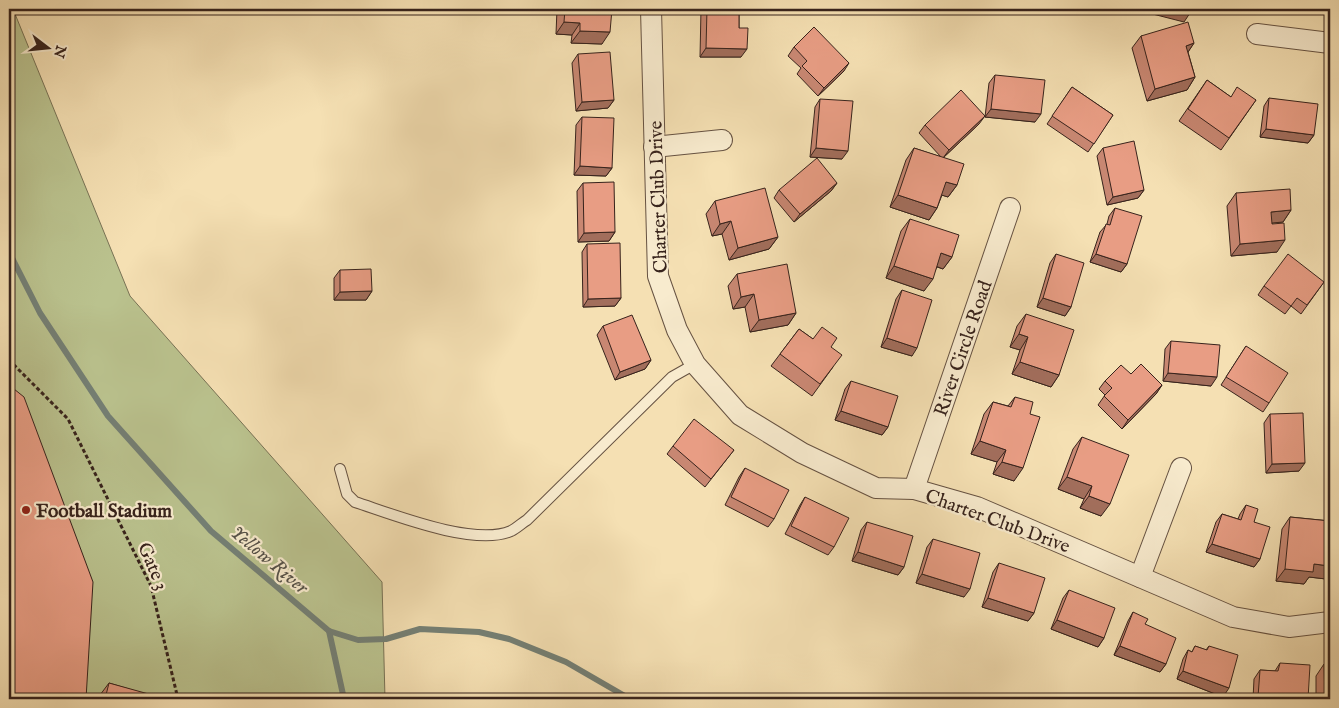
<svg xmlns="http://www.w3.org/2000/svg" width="1339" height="708" viewBox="0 0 1339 708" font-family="'IM FELL English',serif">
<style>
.green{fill:#bac28e;stroke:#787255}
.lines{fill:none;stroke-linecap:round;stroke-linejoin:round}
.stream{stroke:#747f74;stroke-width:6}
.service-casing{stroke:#665242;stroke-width:12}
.minor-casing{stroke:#665242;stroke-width:22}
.path{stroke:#37231c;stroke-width:3;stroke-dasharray:4 2.5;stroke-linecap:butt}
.service{stroke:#f8ebce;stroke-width:10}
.minor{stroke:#f8ebce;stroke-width:20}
.wall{fill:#c88772;stroke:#37231c}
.shaded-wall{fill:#a26e5c;stroke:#37231c}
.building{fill:#e89d84;stroke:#37231c}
.poi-dot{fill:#8f2418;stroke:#f8ebce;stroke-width:2}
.labels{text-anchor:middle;stroke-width:4.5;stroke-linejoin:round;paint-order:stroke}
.street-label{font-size:19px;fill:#37231c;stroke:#f8ebce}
.poi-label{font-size:19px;font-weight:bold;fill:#37231c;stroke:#f8ebce;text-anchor:start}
.water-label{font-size:20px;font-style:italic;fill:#555148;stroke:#f8ebce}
</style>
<rect width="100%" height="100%" fill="#f5e0b3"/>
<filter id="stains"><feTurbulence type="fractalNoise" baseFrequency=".004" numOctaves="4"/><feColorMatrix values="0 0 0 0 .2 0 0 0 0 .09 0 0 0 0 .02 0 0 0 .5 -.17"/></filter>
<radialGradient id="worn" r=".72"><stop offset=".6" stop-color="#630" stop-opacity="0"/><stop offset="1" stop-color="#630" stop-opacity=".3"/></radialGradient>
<path class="green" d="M 9,9 L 13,9 L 130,296 L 382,582 L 385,699 L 9,699 Z"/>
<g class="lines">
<g class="stream">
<path d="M 9,252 L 40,313 L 108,416 L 211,531 L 329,631 L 358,640 L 386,639 L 420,629 L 479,632 L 509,639 L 566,662 L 630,699"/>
<path d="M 329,631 L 344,699"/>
</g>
<defs>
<path id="service" d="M 340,469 L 347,494 L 355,502 C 392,514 474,547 511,531 C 517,528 522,523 527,520 L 672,377 L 695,364"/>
<g id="minor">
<path d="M 651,9 L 658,276 L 677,330 L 695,364 L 740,415 L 802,453 L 876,488 L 914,489 L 977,507 L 1233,617 L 1289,627 L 1330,622"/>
<path d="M 1257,34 L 1330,43"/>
<path d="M 654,147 L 722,140"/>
<path d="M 914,489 L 1010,208"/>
<path d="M 1140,577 L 1181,468"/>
</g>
</defs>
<use href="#service" class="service-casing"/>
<use href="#minor" class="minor-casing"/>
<path class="path" d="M 9,360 L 68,419 L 151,586 L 178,699"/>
<use href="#service" class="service"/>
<use href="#minor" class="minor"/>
</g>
<g class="wall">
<path d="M 557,9 L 612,9 L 602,44 L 571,43 L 572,35 L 556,34 Z"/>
<path d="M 701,9 L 739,9 L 739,28 L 741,57 L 700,57 Z"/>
<path d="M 1141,36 L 1194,43 L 1188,52 L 1195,77 L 1187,90 L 1147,101 L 1132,48 Z"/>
<path d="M 794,47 L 844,71 L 818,96 L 797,74 L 801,68 L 788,56 Z"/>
<path d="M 578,54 L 614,100 L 608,108 L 576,111 L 572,63 Z"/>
<path d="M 995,75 L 1035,122 L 985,117 L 989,83 Z"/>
<path d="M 1207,80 L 1231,97 L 1256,100 L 1221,150 L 1179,121 Z"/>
<path d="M 1072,87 L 1113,115 L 1088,152 L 1047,124 Z"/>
<path d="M 1269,98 L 1314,135 L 1308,143 L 1260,137 L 1264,106 Z"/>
<path d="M 820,99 L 842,159 L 810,157 L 815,107 Z"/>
<path d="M 582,117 L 612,168 L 606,176 L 574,175 L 576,125 Z"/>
<path d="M 979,124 L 944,157 L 957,185 L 948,197 L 942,195 L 937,208 L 929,220 L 890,207 L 906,160 L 914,148 L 941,157 L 919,133 L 925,125 Z"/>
<path d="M 1103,148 L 1144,190 L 1138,198 L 1107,205 L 1097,156 Z"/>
<path d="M 583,183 L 615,232 L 609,241 L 578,242 L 577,191 Z"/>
<path d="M 837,183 L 831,191 L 794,222 L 774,198 L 779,190 Z"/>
<path d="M 1236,193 L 1291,210 L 1283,222 L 1272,223 L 1277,252 L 1231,256 L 1227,206 Z"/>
<path d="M 715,201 L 778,237 L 769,249 L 729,260 L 722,234 L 712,236 L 706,214 Z"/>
<path d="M 1115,208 L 1127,264 L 1121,272 L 1090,262 L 1100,232 L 1107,224 L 1109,216 Z"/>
<path d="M 910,219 L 952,257 L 943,269 L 937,267 L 924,291 L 886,278 L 901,231 Z"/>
<path d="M 587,244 L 621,298 L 615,306 L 583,307 L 582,252 Z"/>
<path d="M 1056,254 L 1071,307 L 1065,316 L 1037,307 L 1050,263 Z"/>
<path d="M 340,270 L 372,291 L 366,300 L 334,300 L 334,278 Z"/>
<path d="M 737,274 L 796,313 L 788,325 L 750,332 L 745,307 L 733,309 L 728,286 Z"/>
<path d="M 1324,282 L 1301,314 L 1291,306 L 1285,314 L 1258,295 L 1264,286 Z"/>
<path d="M 902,290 L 912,356 L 881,347 L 896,299 Z"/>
<path d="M 1330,301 L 1330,332 L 1328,332 L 1328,304 Z"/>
<path d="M 1026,314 L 1059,375 L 1051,387 L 1012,374 L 1020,350 L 1010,347 L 1017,326 Z"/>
<path d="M 603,326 L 651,360 L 645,369 L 615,380 L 597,335 Z"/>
<path d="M 799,329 L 813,339 L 831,347 L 833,367 L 812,396 L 771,366 Z"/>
<path d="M 1171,341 L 1211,386 L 1163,381 L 1165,349 Z"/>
<path d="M 1246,346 L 1269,403 L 1263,412 L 1221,385 Z"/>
<path d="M 1131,374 L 1162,385 L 1156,394 L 1122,429 L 1098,405 L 1105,395 L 1099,389 L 1105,381 Z"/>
<path d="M 851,381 L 888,427 L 882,435 L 835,420 L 845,389 Z"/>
<path d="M 1015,397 L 1030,414 L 1014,481 L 993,474 L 997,462 L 971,454 L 984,414 L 993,402 L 1008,406 Z"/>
<path d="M 1270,414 L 1299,471 L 1266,473 L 1264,423 Z"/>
<path d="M 1082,437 L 1101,516 L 1080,508 L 1084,499 L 1058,489 L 1073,449 Z"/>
<path d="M 673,446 L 734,450 L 705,487 L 667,454 Z"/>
<path d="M 745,468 L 774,519 L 768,527 L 725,505 L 739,477 Z"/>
<path d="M 805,497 L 834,547 L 828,555 L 785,534 L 800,505 Z"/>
<path d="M 1246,505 L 1254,522 L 1260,559 L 1254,567 L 1206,552 L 1216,522 L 1222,514 L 1238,519 L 1240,514 Z"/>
<path d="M 1290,517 L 1330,521 L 1330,573 L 1326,579 L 1309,577 L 1304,584 L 1276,581 L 1282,529 Z"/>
<path d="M 867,522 L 904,567 L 898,575 L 852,561 L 861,530 Z"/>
<path d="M 933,539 L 964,597 L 916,583 L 927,547 Z"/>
<path d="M 999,563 L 1034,613 L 1028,621 L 982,607 L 993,572 Z"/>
<path d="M 1069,590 L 1104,638 L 1098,647 L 1051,629 L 1063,598 Z"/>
<path d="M 1133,612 L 1145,624 L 1166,664 L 1160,672 L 1114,655 L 1128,621 Z"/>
<path d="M 1195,646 L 1206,650 L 1209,646 L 1223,697 L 1177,679 L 1183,659 L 1188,650 L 1192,652 Z"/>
<path d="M 1280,663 L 1308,699 L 1253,699 L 1254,679 L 1260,670 L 1275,671 Z"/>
<path d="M 1324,664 L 1330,699 L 1316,699 L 1316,676 Z"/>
<path d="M 109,683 L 162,699 L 99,699 L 100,695 Z"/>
</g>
<g class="shaded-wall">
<path d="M 915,9 L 946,9 L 942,14 Z"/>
<path d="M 1139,9 L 1187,9 L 1192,10 L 1184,22 L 1137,10 Z"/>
<path d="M 564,22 L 580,23 L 572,35 L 556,34 Z"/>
<path d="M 580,31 L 610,32 L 602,44 L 571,43 Z"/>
<path d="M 1194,43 L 1186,55 L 1186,46 Z"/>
<path d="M 706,48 L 747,49 L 741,57 L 700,57 Z"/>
<path d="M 849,63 L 844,71 L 818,96 L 824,88 Z"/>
<path d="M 1195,77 L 1187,90 L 1147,101 L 1155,89 Z"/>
<path d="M 614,100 L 608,108 L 576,111 L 582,102 Z"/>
<path d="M 991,109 L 1041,114 L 1035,122 L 985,117 Z"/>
<path d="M 985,116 L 979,124 L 943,158 L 949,150 Z"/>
<path d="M 1266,129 L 1314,135 L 1308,143 L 1260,137 Z"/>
<path d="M 816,148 L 848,151 L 842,159 L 810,157 Z"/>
<path d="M 580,166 L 612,168 L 606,176 L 574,175 Z"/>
<path d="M 946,182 L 957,185 L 948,197 L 938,194 Z"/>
<path d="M 837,183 L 831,191 L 794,222 L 800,214 Z"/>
<path d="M 1144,190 L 1138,198 L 1107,205 L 1113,197 Z"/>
<path d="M 898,195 L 937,208 L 929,220 L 890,207 Z"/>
<path d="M 1291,210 L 1283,222 L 1262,224 L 1271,212 Z"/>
<path d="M 731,221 L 722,234 L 712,236 L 720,224 Z"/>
<path d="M 615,232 L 609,241 L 578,242 L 584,233 Z"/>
<path d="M 778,237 L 769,249 L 729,260 L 738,248 Z"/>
<path d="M 1285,240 L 1277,252 L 1231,256 L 1240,244 Z"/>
<path d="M 941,253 L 952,257 L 943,269 L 933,265 Z"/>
<path d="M 1096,254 L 1127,264 L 1121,272 L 1090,262 Z"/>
<path d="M 894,266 L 933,279 L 924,291 L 886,278 Z"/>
<path d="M 372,291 L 366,300 L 334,300 L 340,292 Z"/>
<path d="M 754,294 L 745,307 L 733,309 L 741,297 Z"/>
<path d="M 621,298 L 615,306 L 583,307 L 588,299 Z"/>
<path d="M 1043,298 L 1071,307 L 1065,316 L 1037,307 Z"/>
<path d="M 796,313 L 788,325 L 750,332 L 759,320 Z"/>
<path d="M 1019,334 L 1028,337 L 1020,350 L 1010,347 Z"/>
<path d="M 887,338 L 917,348 L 912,356 L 881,347 Z"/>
<path d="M 651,360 L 645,369 L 615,380 L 620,372 Z"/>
<path d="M 1020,362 L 1059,375 L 1051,387 L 1012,374 Z"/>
<path d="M 1168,373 L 1217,377 L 1211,386 L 1163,381 Z"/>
<path d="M 1162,385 L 1156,394 L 1122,429 L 1128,420 Z"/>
<path d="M 841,411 L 888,427 L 882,435 L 835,420 Z"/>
<path d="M 980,441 L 1006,450 L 997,462 L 971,454 Z"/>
<path d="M 1002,462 L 1023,468 L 1014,481 L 993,474 Z"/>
<path d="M 1305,463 L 1299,471 L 1266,473 L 1272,464 Z"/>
<path d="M 1067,477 L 1092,486 L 1084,499 L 1058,489 Z"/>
<path d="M 1089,496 L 1110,504 L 1101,516 L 1080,508 Z"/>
<path d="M 1212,544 L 1260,559 L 1254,567 L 1206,552 Z"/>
<path d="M 858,552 L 904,567 L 898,575 L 852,561 Z"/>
<path d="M 1314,564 L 1330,566 L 1330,573 L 1326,579 L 1309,577 L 1304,584 L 1276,581 L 1285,569 Z"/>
<path d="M 922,574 L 970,589 L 964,597 L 916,583 Z"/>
<path d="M 988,598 L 1034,613 L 1028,621 L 982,607 Z"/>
<path d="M 1057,620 L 1104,638 L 1098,647 L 1051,629 Z"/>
<path d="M 1120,646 L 1166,664 L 1160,672 L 1114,655 Z"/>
<path d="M 1183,671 L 1229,688 L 1223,697 L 1177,679 Z"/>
<path d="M 1258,697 L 1308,699 L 1257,699 Z"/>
</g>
<g class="building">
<path d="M 565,9 L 612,9 L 610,32 L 580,31 L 580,23 L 564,22 Z"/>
<path d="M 707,9 L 739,9 L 739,28 L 748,28 L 747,49 L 706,48 Z"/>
<path d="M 1188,22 L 1194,43 L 1186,46 L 1195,77 L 1155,89 L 1141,36 Z"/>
<path d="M 814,27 L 849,63 L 824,88 L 802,66 L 807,61 L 794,47 Z"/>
<path d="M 610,52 L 614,100 L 582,102 L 578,54 Z"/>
<path d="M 995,75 L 1045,80 L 1041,114 L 991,109 Z"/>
<path d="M 1207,80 L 1231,97 L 1237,87 L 1256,100 L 1229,138 L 1188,109 Z"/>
<path d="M 1072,87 L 1113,115 L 1094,144 L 1052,116 Z"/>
<path d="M 961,90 L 985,116 L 949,150 L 925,125 Z"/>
<path d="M 1269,98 L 1318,104 L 1314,135 L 1266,129 Z"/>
<path d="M 820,99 L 853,101 L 848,151 L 816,148 Z"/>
<path d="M 582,117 L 614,118 L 612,168 L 580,166 Z"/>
<path d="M 1134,141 L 1144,190 L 1113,197 L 1103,148 Z"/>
<path d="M 914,148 L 964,164 L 957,185 L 946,182 L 937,208 L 898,195 Z"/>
<path d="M 817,158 L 837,183 L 800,214 L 779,190 Z"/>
<path d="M 614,182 L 615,232 L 584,233 L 583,183 Z"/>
<path d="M 765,188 L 778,237 L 738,248 L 731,221 L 720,224 L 715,201 Z"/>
<path d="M 1290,189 L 1291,210 L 1271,212 L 1272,224 L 1284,223 L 1285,240 L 1240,244 L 1236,193 Z"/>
<path d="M 1115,208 L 1142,216 L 1127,264 L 1096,254 L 1106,224 L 1110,225 Z"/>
<path d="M 910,219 L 959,235 L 952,257 L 941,253 L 933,279 L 894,266 Z"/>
<path d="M 620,243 L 621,298 L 588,299 L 587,244 Z"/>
<path d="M 1056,254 L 1084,263 L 1071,307 L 1043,298 Z"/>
<path d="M 1288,254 L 1324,282 L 1307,305 L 1297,298 L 1291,306 L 1264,286 Z"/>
<path d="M 787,264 L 796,313 L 759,320 L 754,294 L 741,297 L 737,274 Z"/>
<path d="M 371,269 L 372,291 L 340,292 L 340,270 Z"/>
<path d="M 902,290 L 932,300 L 917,348 L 887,338 Z"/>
<path d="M 1026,314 L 1074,330 L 1059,375 L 1020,362 L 1028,337 L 1019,334 Z"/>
<path d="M 632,315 L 651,360 L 620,372 L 603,326 Z"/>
<path d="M 822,327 L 837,338 L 831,347 L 842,355 L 820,384 L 780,354 L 799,329 L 813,339 Z"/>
<path d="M 1171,341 L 1220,345 L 1217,377 L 1168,373 Z"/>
<path d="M 1246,346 L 1288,373 L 1269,403 L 1226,377 Z"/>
<path d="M 1141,364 L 1162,385 L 1128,420 L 1104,396 L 1112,388 L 1105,381 L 1121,365 L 1131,374 Z"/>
<path d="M 851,381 L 898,396 L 888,427 L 841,411 Z"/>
<path d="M 9,385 L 24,397 L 93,582 L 86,699 L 9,699 Z"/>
<path d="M 1015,397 L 1033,402 L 1030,414 L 1040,417 L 1023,468 L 1002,462 L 1006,450 L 980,441 L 993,402 L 1011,407 Z"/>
<path d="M 1303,413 L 1305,463 L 1272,464 L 1270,414 Z"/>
<path d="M 694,419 L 734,450 L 711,479 L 673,446 Z"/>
<path d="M 1082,437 L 1129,455 L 1110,504 L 1089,496 L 1092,486 L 1067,477 Z"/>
<path d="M 745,468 L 789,490 L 774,519 L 731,497 Z"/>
<path d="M 805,497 L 849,518 L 834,547 L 791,526 Z"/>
<path d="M 1246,505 L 1258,509 L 1254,522 L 1270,527 L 1260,559 L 1212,544 L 1222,514 L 1241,520 Z"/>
<path d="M 1290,517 L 1330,521 L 1330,566 L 1314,564 L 1313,572 L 1285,569 Z"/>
<path d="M 867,522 L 913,536 L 904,567 L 858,552 Z"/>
<path d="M 933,539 L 980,553 L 970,589 L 922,574 Z"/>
<path d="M 999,563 L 1045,578 L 1034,613 L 988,598 Z"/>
<path d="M 1069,590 L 1115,608 L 1104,638 L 1057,620 Z"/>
<path d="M 1133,612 L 1148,619 L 1145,624 L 1176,638 L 1166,664 L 1120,646 Z"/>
<path d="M 1195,646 L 1207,650 L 1209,646 L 1238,655 L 1229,688 L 1183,671 L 1188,650 L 1192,652 Z"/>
<path d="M 1280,663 L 1310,665 L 1308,699 L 1258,697 L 1260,670 L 1278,671 Z"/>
<path d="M 1324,664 L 1330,664 L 1330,699 L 1325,699 Z"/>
<path d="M 109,683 L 163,698 L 162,699 L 105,699 Z"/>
</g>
<circle class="poi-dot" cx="26" cy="510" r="5"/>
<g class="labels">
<g class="street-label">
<text transform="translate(657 197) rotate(-92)" y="7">Charter Club Drive</text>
<text transform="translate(962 348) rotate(-71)" y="7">River Circle Road</text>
<text transform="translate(998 520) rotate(20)" y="7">Charter Club Drive</text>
<text transform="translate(154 566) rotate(67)" y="7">Gate 3</text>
</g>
<g class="poi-label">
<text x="36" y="517">Football Stadium</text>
</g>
<g class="water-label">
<text transform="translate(270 559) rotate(40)" y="7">Yellow River</text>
</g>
</g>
<rect width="1339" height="708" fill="none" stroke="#f5e0b3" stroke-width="30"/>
<rect x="10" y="10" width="1319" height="688" fill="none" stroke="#37231c" stroke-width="2.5"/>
<rect x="15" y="15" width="1309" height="678" fill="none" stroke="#37231c"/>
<g transform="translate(48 48) rotate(106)" stroke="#f8ebce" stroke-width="4" paint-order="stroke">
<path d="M0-4L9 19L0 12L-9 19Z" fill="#37231c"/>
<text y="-8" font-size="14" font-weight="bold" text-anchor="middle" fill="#37231c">N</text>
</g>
<rect width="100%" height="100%" filter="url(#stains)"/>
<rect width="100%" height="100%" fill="url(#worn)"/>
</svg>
